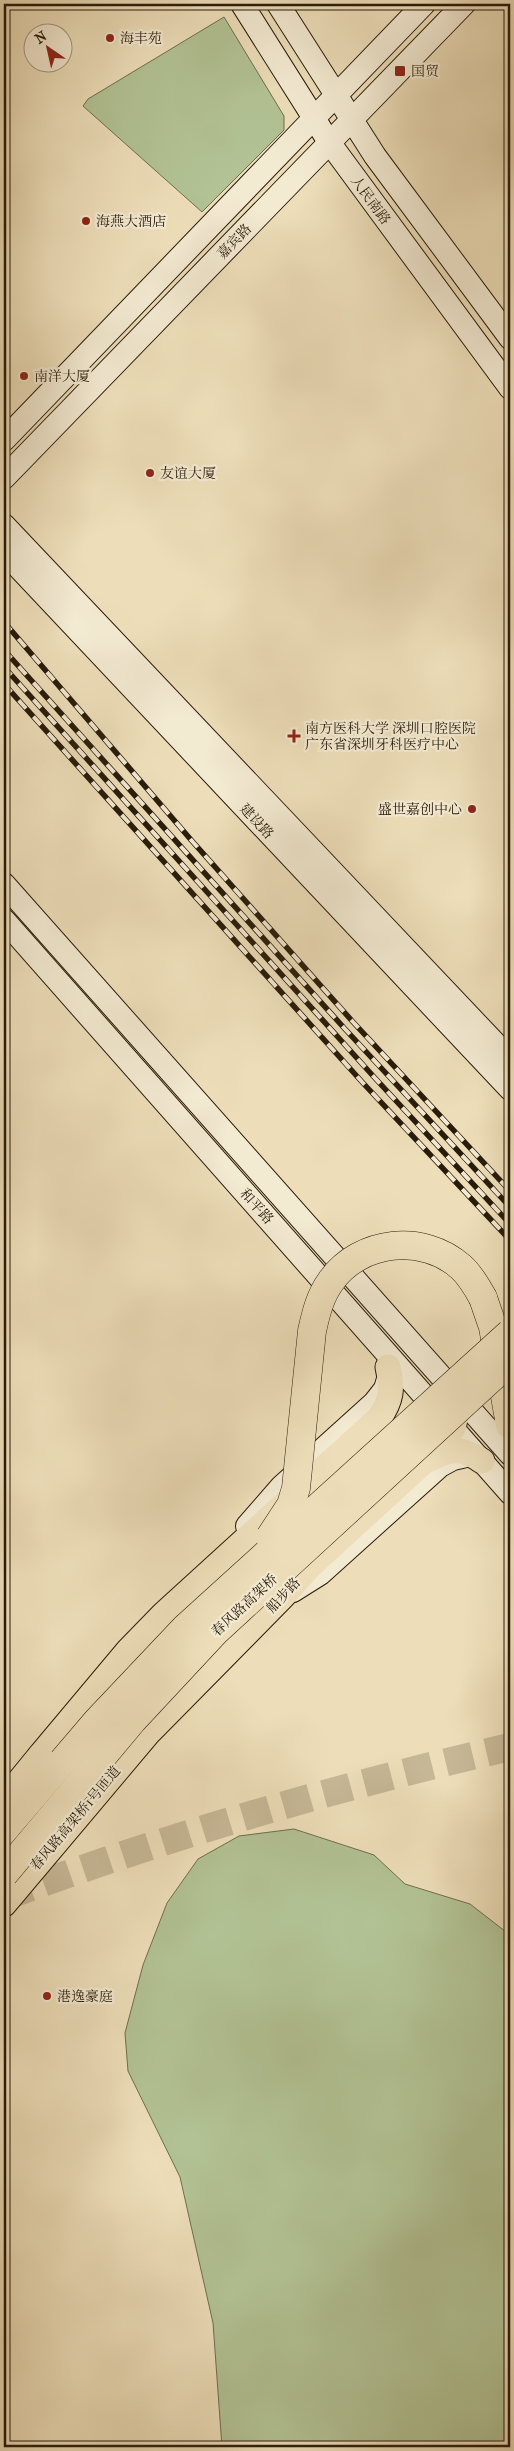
<svg xmlns="http://www.w3.org/2000/svg" width="514" height="2451" viewBox="0 0 514 2451" font-family="'IM FELL French Canon','Noto Serif SC',serif">
<style>
.green{fill:#b2c294;stroke:#6d6e4f}
.lines{fill:none;stroke-linecap:round;stroke-linejoin:round}
.highway-tunnel{stroke:#c6b796;stroke-width:28;stroke-dasharray:28 14;stroke-linecap:butt}
.secondary-casing{stroke:#281b0a;stroke-width:24}
.primary-casing{stroke:#281b0a;stroke-width:27}
.highway-casing{stroke:#281b0a;stroke-width:29}
.secondary{stroke:#f3ead2;stroke-width:22}
.primary{stroke:#eddeb9;stroke-width:25}
.highway{stroke:#eddeb9;stroke-width:28}
.rail-casing{stroke:#281b0a;stroke-width:5.5}
.rail{stroke:#f3ead2;stroke-width:4;stroke-dasharray:11;stroke-linecap:butt}
.primary-bridge-casing{stroke:#281b0a;stroke-width:27;stroke-linecap:butt}
.highway-bridge-casing{stroke:#281b0a;stroke-width:29;stroke-linecap:butt}
.primary-bridge{stroke:#eddeb9;stroke-width:25}
.highway-bridge{stroke:#eddeb9;stroke-width:28}
.poi-dot{fill:#8f2418;stroke:#f3ead2;stroke-width:2}
.labels{text-anchor:middle;stroke-width:4.5;stroke-linejoin:round;paint-order:stroke}
.poi-label{font-size:14px;fill:#281b0a;stroke:#f3ead2;text-anchor:start}
.street-label{font-size:14px;fill:#281b0a;stroke:#f3ead2}
</style>
<rect width="100%" height="100%" fill="#eddeb9"/>
<filter id="stains"><feTurbulence type="fractalNoise" baseFrequency=".004" numOctaves="4"/><feColorMatrix values="0 0 0 0 .2 0 0 0 0 .09 0 0 0 0 .02 0 0 0 .5 -.17"/></filter>
<radialGradient id="worn" r=".72"><stop offset=".6" stop-color="#630" stop-opacity="0"/><stop offset="1" stop-color="#630" stop-opacity=".3"/></radialGradient>
<g class="green">
<path d="M 224,17 L 284,116 L 284,130 L 202,212 L 83,106 L 88,99 Z"/>
<path d="M 294,1829 L 374,1855 L 405,1884 L 470,1904 L 510,1935 L 510,2447 L 222,2447 L 213,2323 L 180,2177 L 128,2071 L 125,2033 L 143,1965 L 167,1903 L 198,1859 L 239,1836 Z"/>
</g>
<g class="lines">
<path class="highway-tunnel" d="M 4,1897 C 171,1835 337,1787 510,1747"/>
<defs>
<g id="secondary">
<path d="M 242,4 L 329,142 L 510,388"/>
<path d="M 278,4 L 375,156 L 510,338"/>
<path d="M 4,440 L 424,4"/>
<path d="M 4,478 L 464,4"/>
<path d="M 4,525 L 510,1059"/>
<path d="M 4,552 L 510,1089"/>
<path d="M 4,884 L 510,1454"/>
<path d="M 4,920 L 510,1493"/>
<path d="M 247,1526 L 281,1487 L 374,1403 L 385,1389 L 388,1379"/>
<path d="M 293,1591 L 320,1574 L 440,1466 L 453,1459 L 462,1457"/>
</g>
<g id="primary">
<path d="M 428,1460 C 450,1449 461,1446 482,1461"/>
<path d="M 40,1756 L 128,1651 L 164,1614 L 379,1418 C 391,1401 393,1388 388,1367"/>
<path d="M 4,1904 L 148,1733 L 283,1596 L 310,1566 L 440,1447 L 453,1428 L 458,1405"/>
</g>
<path id="highway" d="M 483,1298 L 493,1327 L 510,1425"/>
</defs>
<use href="#secondary" class="secondary-casing"/>
<use href="#primary" class="primary-casing"/>
<use href="#highway" class="highway-casing"/>
<use href="#secondary" class="secondary"/>
<use href="#primary" class="primary"/>
<use href="#highway" class="highway"/>
<defs>
<g id="rail">
<path d="M 4,622 L 192,841 L 353,1022 L 510,1191"/>
<path d="M 4,650 L 345,1029 L 510,1207"/>
<path d="M 4,667 L 374,1077 L 510,1224"/>
<path d="M 4,684 L 363,1083 L 510,1240"/>
</g>
</defs>
<use href="#rail" class="rail-casing"/>
<use href="#rail" class="rail"/>
<defs>
<path id="primary-bridge" d="M 4,1800 L 40,1756"/>
<g id="highway-bridge">
<path d="M 270,1537 L 291,1505 L 296,1488 L 312,1331 C 316,1313 320,1296 331,1281 C 360,1240 423,1233 461,1267 C 470,1275 477,1287 483,1298"/>
<path d="M 4,1830 L 97,1721 L 185,1628 L 510,1333"/>
<path d="M 4,1874 L 133,1720 L 215,1632 L 510,1361"/>
</g>
</defs>
<use href="#primary-bridge" class="primary-bridge-casing"/>
<use href="#highway-bridge" class="highway-bridge-casing"/>
<use href="#primary-bridge" class="primary-bridge"/>
<use href="#highway-bridge" class="highway-bridge"/>
</g>
<g class="poi-dot">
<circle cx="110" cy="38" r="5"/>
<rect x="394" y="65" width="12" height="12" rx="2.5"/>
<circle cx="86" cy="221" r="5"/>
<circle cx="24" cy="376" r="5"/>
<circle cx="150" cy="473" r="5"/>
<path d="M291.5 728.5h5v5h5v5h-5v5h-5v-5h-5v-5h5z"/>
<circle cx="472" cy="809" r="5"/>
<circle cx="47" cy="1996" r="5"/>
</g>
<g class="labels">
<g class="poi-label">
<text x="120" y="43">海丰苑</text>
<text x="411" y="76">国贸</text>
<text x="96" y="226">海燕大酒店</text>
<text x="34" y="381">南洋大厦</text>
<text x="160" y="478">友谊大厦</text>
<text x="305" y="733">南方医科大学 深圳口腔医院<tspan x="305" dy="16">广东省深圳牙科医疗中心</tspan></text>
<text x="462" y="814" text-anchor="end">盛世嘉创中心</text>
<text x="57" y="2001">港逸豪庭</text>
</g>
<g class="street-label">
<text transform="translate(371 200) rotate(54)" y="5">人民南路</text>
<text transform="translate(234 241) rotate(-46)" y="5">嘉宾路</text>
<text transform="translate(257 821) rotate(47)" y="5">建设路</text>
<text transform="translate(257 1206) rotate(48)" y="5">和平路</text>
<text transform="translate(283 1595) rotate(-47)" y="5">船步路</text>
<text transform="translate(244 1605) rotate(-43)" y="5">春风路高架桥</text>
<text transform="translate(75 1818) rotate(-50)" y="5">春风路高架桥1号匝道</text>
</g>
</g>
<rect width="514" height="2451" fill="none" stroke="#eddeb9" stroke-width="20"/>
<rect x="5" y="5" width="504" height="2441" fill="none" stroke="#281b0a" stroke-width="2.5"/>
<rect x="10" y="10" width="494" height="2431" fill="none" stroke="#281b0a"/>
<g transform="translate(48 48) rotate(326)"><circle r="24" fill="#f3ead2" stroke="#a29782"/>
<path d="M0-4L9 19L0 12L-9 19Z" fill="#8f2418"/>
<text y="-8" font-size="14" font-weight="bold" text-anchor="middle" fill="#281b0a">N</text>
</g>
<rect width="100%" height="100%" filter="url(#stains)"/>
<rect width="100%" height="100%" fill="url(#worn)"/>
</svg>
